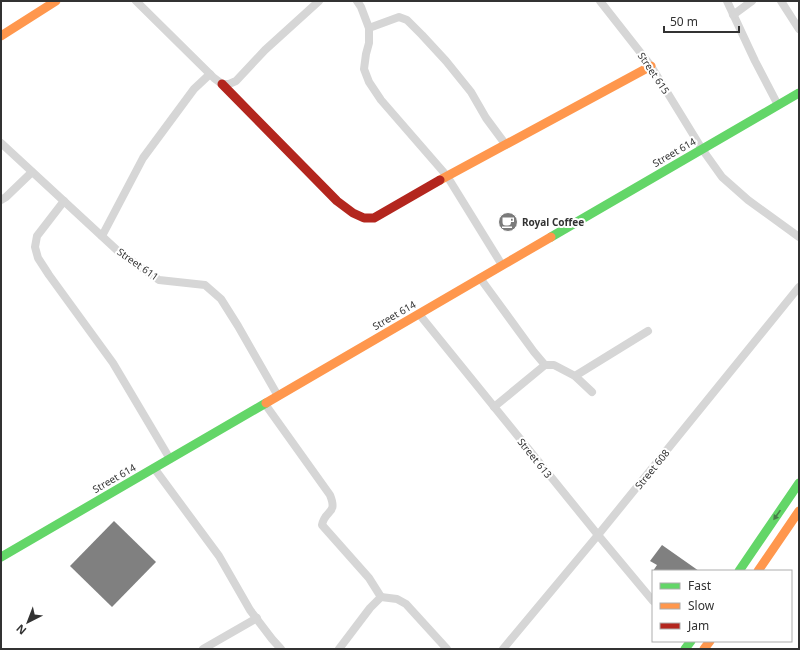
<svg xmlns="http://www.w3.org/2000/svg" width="800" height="650" viewBox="0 0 800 650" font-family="'Noto Sans',sans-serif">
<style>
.building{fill:#808080}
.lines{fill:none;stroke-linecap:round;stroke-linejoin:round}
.street{stroke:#d6d6d6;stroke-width:8}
.fast{stroke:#63d668;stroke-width:9}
.slow{stroke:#ff974d;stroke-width:9}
.jam{stroke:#b3261e;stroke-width:9}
.oneway{fill:#487c4a}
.labels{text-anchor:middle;stroke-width:4;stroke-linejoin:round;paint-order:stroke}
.street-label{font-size:10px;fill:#323232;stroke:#fff}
.poi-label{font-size:10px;font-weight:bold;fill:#323232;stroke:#fff;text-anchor:start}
</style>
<rect width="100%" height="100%" fill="#fff"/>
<g class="building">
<path d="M 114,521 L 156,562 L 112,607 L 70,566 Z"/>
<path d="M 662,545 L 699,571 L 653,571 L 657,565 L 650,561 Z"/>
</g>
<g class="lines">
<g class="street">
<path d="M 136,1 L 214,78 L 222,84 L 229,84 L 236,81 L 265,50 L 319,1"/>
<path d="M 357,1 L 361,7 L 369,28 L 369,43 L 366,54 L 364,69 L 369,82 L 381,100 L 447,176 L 502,265"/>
<path d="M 600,1 L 651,66 L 702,149 L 722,177 L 748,200 L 799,237"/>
<path d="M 727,1 L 755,61 L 778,105"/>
<path d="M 781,1 L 799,29"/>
<path d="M 733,15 L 752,1"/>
<path d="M 369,28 L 399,17 L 407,20 L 422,35 L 446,61 L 471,92 L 486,118 L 506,145"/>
<path d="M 1,143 L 119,252 L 159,280 L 205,285 L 221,299 L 238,326 L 278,396"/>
<path d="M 1,200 L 6,197 L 32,172"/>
<path d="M 64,201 L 37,236 L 35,247 L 38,258 L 49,275 L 113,363 L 170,459"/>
<path d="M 102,236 L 143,158 L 194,89 L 210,74"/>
<path d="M 480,278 L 534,352 L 545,365 L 554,365 L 575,376 L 592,392"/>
<path d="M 419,314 L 598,535 L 653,601"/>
<path d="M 575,376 L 648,331"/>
<path d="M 265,404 L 330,495 C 338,515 325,509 322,525 L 369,578 L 381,597"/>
<path d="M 494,407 L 545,365"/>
<path d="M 154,468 L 219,556 L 250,610 L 272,639 L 281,649"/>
<path d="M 203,649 L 257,618"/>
<path d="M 339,649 L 370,608 L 381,597 L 397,599 L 406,604 L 447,649"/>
<path d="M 503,649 L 598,535 L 799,287"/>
</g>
<g class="fast">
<path d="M 551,237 L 799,93"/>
<path d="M 1,557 L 266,403"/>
<path d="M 739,571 L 799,483"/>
<path d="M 685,649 L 691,641"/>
</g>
<g class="slow">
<path d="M 1,36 L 56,1"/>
<path d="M 440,180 L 651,66"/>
<path d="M 266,403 L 551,237"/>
<path d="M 758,571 L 799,511"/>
<path d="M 704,649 L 710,641"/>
</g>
<path class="jam" d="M 222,84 L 337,201 L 353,213 L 364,218 L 374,218 L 440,180"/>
</g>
<defs><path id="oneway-solid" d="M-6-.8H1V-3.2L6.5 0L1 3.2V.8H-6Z"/></defs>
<use class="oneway" href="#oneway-solid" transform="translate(777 515) rotate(125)"/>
<defs>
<symbol id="cafe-disc" viewBox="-11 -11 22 22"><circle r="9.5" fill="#7a7a7a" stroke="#fff"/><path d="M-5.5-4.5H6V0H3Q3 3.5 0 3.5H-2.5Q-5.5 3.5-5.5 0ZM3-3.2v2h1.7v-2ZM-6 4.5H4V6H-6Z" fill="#fff"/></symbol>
</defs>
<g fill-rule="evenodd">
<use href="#cafe-disc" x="497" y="211" width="22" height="22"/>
</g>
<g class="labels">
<g class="street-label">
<text transform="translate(654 73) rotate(56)" y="4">Street 615</text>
<text transform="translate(674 152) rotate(-30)" y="4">Street 614</text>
<text transform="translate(138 264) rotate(35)" y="4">Street 611</text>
<text transform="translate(394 315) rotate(-30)" y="4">Street 614</text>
<text transform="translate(535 458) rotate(51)" y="4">Street 613</text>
<text transform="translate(652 469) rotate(-51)" y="4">Street 608</text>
<text transform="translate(114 478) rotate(-30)" y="4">Street 614</text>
</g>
<g class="poi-label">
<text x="522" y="226">Royal Coffee</text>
</g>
</g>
<rect width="800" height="650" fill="none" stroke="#323232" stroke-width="4"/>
<rect x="652" y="570" width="140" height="72" fill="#ffffff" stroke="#adadad"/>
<rect x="660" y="583" width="20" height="6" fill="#63d668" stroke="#adadad"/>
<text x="688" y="590" font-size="12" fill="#323232">Fast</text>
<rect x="660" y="603" width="20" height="6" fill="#ff974d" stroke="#adadad"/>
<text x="688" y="610" font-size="12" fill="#323232">Slow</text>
<rect x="660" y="623" width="20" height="6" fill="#b3261e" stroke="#adadad"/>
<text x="688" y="630" font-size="12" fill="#323232">Jam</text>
<g transform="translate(28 622) rotate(222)" stroke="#ffffff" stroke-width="3" paint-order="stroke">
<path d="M0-3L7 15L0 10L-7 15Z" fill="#323232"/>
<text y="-6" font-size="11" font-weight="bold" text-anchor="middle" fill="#323232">N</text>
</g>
<path d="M664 26v6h75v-6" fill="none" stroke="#323232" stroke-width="2"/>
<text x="670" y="26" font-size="12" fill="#323232" stroke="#ffffff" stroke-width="3" paint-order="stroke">50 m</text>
</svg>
